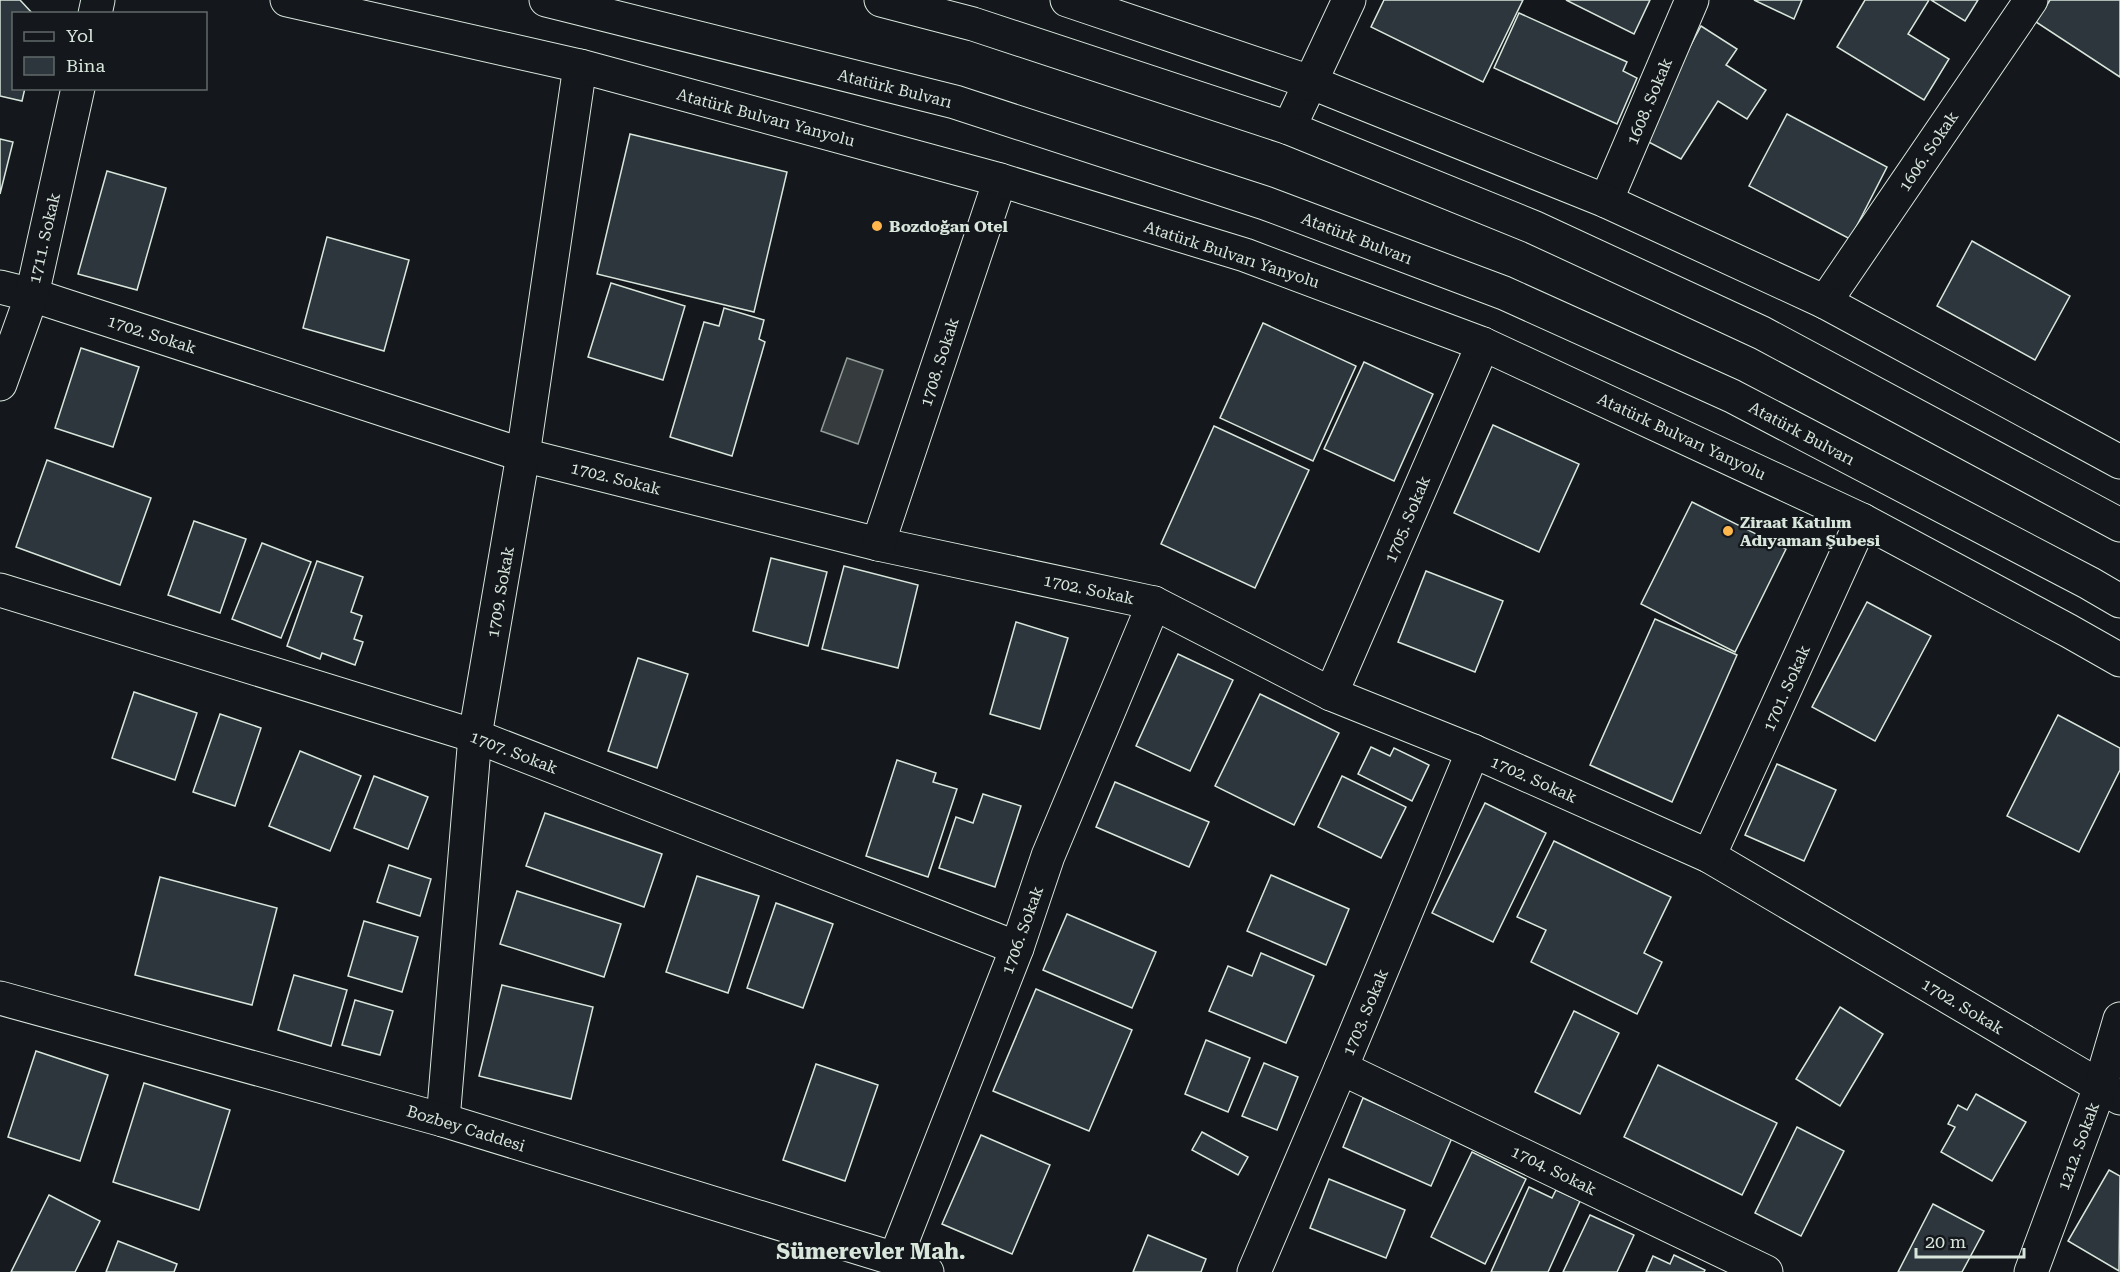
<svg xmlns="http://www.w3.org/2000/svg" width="2120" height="1272" viewBox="0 0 2120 1272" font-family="'Roboto Serif',serif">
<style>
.water{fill:#363b3e;stroke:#939e99;stroke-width:1.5}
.building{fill:#2c363c;stroke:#d8e6dc;stroke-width:1.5}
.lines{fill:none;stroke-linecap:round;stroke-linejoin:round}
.minor-casing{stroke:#d8e6dc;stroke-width:35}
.tertiary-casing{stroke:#d8e6dc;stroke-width:35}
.trunk-casing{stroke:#d8e6dc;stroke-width:35}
.minor{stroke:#14181c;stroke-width:33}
.tertiary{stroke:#14181c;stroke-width:33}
.trunk{stroke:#14181c;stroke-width:33}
.poi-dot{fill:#ffb74d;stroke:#14181c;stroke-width:2}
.labels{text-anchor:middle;stroke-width:4.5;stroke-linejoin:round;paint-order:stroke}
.street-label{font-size:16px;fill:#d8e6dc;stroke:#14181c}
.poi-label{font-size:16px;font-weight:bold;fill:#d8e6dc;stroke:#14181c;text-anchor:start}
.district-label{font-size:22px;font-weight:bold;fill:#d8e6dc;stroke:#14181c}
</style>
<rect width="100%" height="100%" fill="#14181c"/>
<path class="water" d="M 847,358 L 883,370 L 858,444 L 821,431 Z"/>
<g class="building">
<path d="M 0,0 L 20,0 L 33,14 L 14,14 L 14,88 L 25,88 L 22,101 L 0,96 Z"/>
<path d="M 1384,0 L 1523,0 L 1483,82 L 1371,27 Z"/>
<path d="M 1566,0 L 1650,0 L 1634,34 Z"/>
<path d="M 1754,0 L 1802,0 L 1794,19 Z"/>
<path d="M 1865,0 L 1929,0 L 1908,34 L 1949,59 L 1924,100 L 1837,47 Z"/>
<path d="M 1931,0 L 1978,0 L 1965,21 Z"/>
<path d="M 2050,0 L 2120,0 L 2120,77 L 2036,22 Z"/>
<path d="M 1519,13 L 1627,62 L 1623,71 L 1637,78 L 1617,124 L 1494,68 Z"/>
<path d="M 1701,26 L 1737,49 L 1726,65 L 1766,90 L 1747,119 L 1718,101 L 1681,159 L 1641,138 Z"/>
<path d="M 1787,114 L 1887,167 L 1850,239 L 1749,186 Z"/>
<path d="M 630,134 L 787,172 L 754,312 L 597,274 Z"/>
<path d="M 0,139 L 13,142 L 0,194 Z"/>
<path d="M 107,171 L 166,188 L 137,290 L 78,274 Z"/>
<path d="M 327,237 L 409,260 L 384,351 L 303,328 Z"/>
<path d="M 1972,241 L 2070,296 L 2035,360 L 1937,306 Z"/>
<path d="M 611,283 L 685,306 L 663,380 L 588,357 Z"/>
<path d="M 724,308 L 764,320 L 759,339 L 765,342 L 732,456 L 670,437 L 704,322 L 719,326 Z"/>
<path d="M 1263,323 L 1356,366 L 1313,461 L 1220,418 Z"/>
<path d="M 81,348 L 139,367 L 113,447 L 55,428 Z"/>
<path d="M 1364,362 L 1433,394 L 1394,481 L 1324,449 Z"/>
<path d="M 1493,425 L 1579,464 L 1539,552 L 1454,513 Z"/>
<path d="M 1214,426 L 1309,470 L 1255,588 L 1161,544 Z"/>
<path d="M 47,460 L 151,498 L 120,585 L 16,547 Z"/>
<path d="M 1692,502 L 1786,549 L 1735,652 L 1641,604 Z"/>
<path d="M 194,521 L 246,539 L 220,613 L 168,595 Z"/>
<path d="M 262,543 L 311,562 L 281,638 L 232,619 Z"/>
<path d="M 771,558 L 827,572 L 808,646 L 753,631 Z"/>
<path d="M 317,561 L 363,577 L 351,612 L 362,616 L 354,639 L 363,642 L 355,665 L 322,653 L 320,659 L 287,646 Z"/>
<path d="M 844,566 L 918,585 L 898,668 L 822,649 Z"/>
<path d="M 1426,571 L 1503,601 L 1475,672 L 1398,642 Z"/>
<path d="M 1867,602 L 1931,636 L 1875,741 L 1812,707 Z"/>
<path d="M 1655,619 L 1737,655 L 1672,802 L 1590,765 Z"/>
<path d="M 1016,622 L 1068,638 L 1040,729 L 990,714 Z"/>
<path d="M 1178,654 L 1233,680 L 1190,771 L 1136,746 Z"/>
<path d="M 638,658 L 688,674 L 657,768 L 608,751 Z"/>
<path d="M 134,692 L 197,713 L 175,780 L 112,758 Z"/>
<path d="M 1260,694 L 1339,733 L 1294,825 L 1215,786 Z"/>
<path d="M 220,714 L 261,728 L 235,806 L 193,792 Z"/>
<path d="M 2058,715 L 2120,748 L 2120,770 L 2079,852 L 2007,816 Z"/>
<path d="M 1371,747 L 1390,756 L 1394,748 L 1429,765 L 1412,801 L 1358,774 Z"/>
<path d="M 300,751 L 361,776 L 330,851 L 269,826 Z"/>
<path d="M 897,760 L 936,773 L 933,782 L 957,789 L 928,877 L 866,856 Z"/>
<path d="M 1777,764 L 1836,790 L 1804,861 L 1745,835 Z"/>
<path d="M 374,776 L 428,797 L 408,849 L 354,828 Z"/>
<path d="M 1342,776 L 1406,807 L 1381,858 L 1318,827 Z"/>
<path d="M 1115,782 L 1209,822 L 1189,867 L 1096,827 Z"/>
<path d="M 983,794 L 1021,806 L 995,887 L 939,868 L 956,817 L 973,823 Z"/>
<path d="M 1485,803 L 1546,833 L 1493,942 L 1432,913 Z"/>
<path d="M 545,813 L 662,854 L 644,907 L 526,866 Z"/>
<path d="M 1554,841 L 1671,897 L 1644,953 L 1662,962 L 1637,1014 L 1531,962 L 1546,930 L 1517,917 Z"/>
<path d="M 389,865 L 431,879 L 420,916 L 377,902 Z"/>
<path d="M 1271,875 L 1349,909 L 1326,965 L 1247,931 Z"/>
<path d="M 697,876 L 759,896 L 728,993 L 666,972 Z"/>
<path d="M 160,877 L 277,908 L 252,1005 L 135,975 Z"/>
<path d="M 517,891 L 621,924 L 604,977 L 500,944 Z"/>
<path d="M 776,903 L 833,924 L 803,1008 L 747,988 Z"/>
<path d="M 1067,914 L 1156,952 L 1132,1008 L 1043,970 Z"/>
<path d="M 364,921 L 418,937 L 402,992 L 348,976 Z"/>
<path d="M 1261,953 L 1314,976 L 1286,1043 L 1209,1011 L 1228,966 L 1252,976 Z"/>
<path d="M 294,975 L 347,990 L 331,1046 L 278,1030 Z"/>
<path d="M 502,985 L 593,1007 L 571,1099 L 479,1076 Z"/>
<path d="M 1036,989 L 1132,1030 L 1089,1131 L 993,1091 Z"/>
<path d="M 355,1000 L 393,1011 L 380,1055 L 342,1045 Z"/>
<path d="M 1840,1007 L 1883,1034 L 1840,1106 L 1796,1079 Z"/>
<path d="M 1574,1011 L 1619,1033 L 1580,1114 L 1535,1092 Z"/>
<path d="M 1206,1040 L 1250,1058 L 1228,1112 L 1185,1094 Z"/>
<path d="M 36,1051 L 108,1075 L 80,1161 L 8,1137 Z"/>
<path d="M 1264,1063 L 1298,1077 L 1277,1130 L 1242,1116 Z"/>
<path d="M 816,1064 L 878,1085 L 845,1181 L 783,1160 Z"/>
<path d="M 1658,1065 L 1777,1123 L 1742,1195 L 1624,1137 Z"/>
<path d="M 144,1083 L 230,1110 L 199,1210 L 113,1182 Z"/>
<path d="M 1976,1094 L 2026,1122 L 1992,1181 L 1941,1152 L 1955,1127 L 1948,1124 L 1958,1105 L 1967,1110 Z"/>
<path d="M 1363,1098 L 1452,1138 L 1431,1186 L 1343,1147 Z"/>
<path d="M 1797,1127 L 1844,1151 L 1801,1236 L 1755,1213 Z"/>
<path d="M 1202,1132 L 1248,1157 L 1238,1175 L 1192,1150 Z"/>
<path d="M 981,1135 L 1050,1165 L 1012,1254 L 942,1224 Z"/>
<path d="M 1472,1152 L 1526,1179 L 1485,1264 L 1431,1237 Z"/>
<path d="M 2109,1170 L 2120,1176 L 2119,1271 L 2068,1241 Z"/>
<path d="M 1329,1179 L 1405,1210 L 1386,1258 L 1310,1228 Z"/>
<path d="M 1529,1187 L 1552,1198 L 1556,1190 L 1580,1201 L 1548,1272 L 1491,1272 Z"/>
<path d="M 49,1195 L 100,1221 L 75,1272 L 11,1272 Z"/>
<path d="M 1933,1204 L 1984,1231 L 1962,1272 L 1898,1272 Z"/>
<path d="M 1590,1215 L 1634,1235 L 1617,1272 L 1563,1272 Z"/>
<path d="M 1148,1235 L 1206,1259 L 1201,1272 L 1133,1272 Z"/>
<path d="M 118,1241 L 177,1264 L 174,1272 L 106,1272 Z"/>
<path d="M 1674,1255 L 1705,1270 L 1704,1272 L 1646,1272 L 1653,1256 L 1670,1264 Z"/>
</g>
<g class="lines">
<defs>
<g id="minor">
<path d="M 95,14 L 98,0"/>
<path d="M 1289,128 L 1349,0"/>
<path d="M 1606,201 L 1692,0"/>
<path d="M 0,287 L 32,295 L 523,455 L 878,544 L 1154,603 L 1331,694 L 1473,751 L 1709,856 L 2120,1098"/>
<path d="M 1825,302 L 2031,0"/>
<path d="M 0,384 L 32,295 L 78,88"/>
<path d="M 878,544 L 1000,180"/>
<path d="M 0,590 L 475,736 L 1017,948"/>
<path d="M 1331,694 L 1483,344"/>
<path d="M 1709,856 L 1862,520"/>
<path d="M 1341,1068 L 1766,1272"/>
<path d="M 443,1120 L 475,736 L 523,455 L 580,66"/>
<path d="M 895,1259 L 1017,948 L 1048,856 L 1154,603"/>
<path d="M 1254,1272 L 1341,1068 L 1473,751"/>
<path d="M 2031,1272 L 2100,1087 L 2120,1019"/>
</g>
<g id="tertiary">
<path d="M 287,0 L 580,66 L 1000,180 L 1245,255 L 1483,344 L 1862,520 L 2069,631 L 2120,660"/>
<path d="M 1067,0 L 1310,82 L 1606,201 L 1825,302 L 2120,462"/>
<path d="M 0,998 L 443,1120 L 895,1259 L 927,1272"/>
</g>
<g id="trunk">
<path d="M 546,0 L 955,102 L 1265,203 L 1504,293 L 1732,396 L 2089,583 L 2120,601"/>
<path d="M 881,0 L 973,24 L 1289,128 L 1533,227 L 1762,333 L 2120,525"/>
</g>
</defs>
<use href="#minor" class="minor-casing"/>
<use href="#tertiary" class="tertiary-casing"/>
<use href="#trunk" class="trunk-casing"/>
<use href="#minor" class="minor"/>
<use href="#tertiary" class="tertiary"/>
<use href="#trunk" class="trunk"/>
</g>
<g class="poi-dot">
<circle cx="877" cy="226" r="6"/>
<circle cx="1728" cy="531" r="6"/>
</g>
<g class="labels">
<g class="street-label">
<text transform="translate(895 88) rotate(14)" y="6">Atatürk Bulvarı</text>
<text transform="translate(1649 101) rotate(-67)" y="6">1608. Sokak</text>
<text transform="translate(766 117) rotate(15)" y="6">Atatürk Bulvarı Yanyolu</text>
<text transform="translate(1928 151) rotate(-56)" y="6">1606. Sokak</text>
<text transform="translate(44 238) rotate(-77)" y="6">1711. Sokak</text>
<text transform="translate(1357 238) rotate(21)" y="6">Atatürk Bulvarı</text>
<text transform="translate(1232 254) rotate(18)" y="6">Atatürk Bulvarı Yanyolu</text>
<text transform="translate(152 334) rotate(18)" y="6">1702. Sokak</text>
<text transform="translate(939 362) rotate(-72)" y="6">1708. Sokak</text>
<text transform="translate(1802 433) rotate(28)" y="6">Atatürk Bulvarı</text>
<text transform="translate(1682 436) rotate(25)" y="6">Atatürk Bulvarı Yanyolu</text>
<text transform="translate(616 478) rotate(14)" y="6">1702. Sokak</text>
<text transform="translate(1407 519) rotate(-67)" y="6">1705. Sokak</text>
<text transform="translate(1089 589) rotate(12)" y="6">1702. Sokak</text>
<text transform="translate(500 592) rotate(-80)" y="6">1709. Sokak</text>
<text transform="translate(1786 688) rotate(-66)" y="6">1701. Sokak</text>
<text transform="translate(514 752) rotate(21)" y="6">1707. Sokak</text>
<text transform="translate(1534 779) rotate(24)" y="6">1702. Sokak</text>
<text transform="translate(1022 930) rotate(-70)" y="6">1706. Sokak</text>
<text transform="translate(1963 1006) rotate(31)" y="6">1702. Sokak</text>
<text transform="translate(1365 1012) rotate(-67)" y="6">1703. Sokak</text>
<text transform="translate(466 1128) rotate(17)" y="6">Bozbey Caddesi</text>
<text transform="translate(2078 1146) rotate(-70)" y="6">1212. Sokak</text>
<text transform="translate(1554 1170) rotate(26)" y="6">1704. Sokak</text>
</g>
<g class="poi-label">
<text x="889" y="232">Bozdoğan Otel</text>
<text x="1740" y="528">Ziraat Katılım<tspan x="1740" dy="18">Adıyaman Şubesi</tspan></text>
</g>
<g class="district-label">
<text x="871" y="1259">Sümerevler Mah.</text>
</g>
</g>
<rect x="12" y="12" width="195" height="78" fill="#14181c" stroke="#626a69" stroke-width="1.5"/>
<rect x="24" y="32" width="30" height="9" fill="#14181c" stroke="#626a69" stroke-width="1.5"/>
<text x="66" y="42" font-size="18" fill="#d8e6dc">Yol</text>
<rect x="24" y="57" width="30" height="18" fill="#2c363c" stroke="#626a69" stroke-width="1.5"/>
<text x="66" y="72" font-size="18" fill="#d8e6dc">Bina</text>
<path d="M1916 1248v9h108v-9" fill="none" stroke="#d8e6dc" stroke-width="3"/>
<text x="1925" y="1248" font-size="18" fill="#d8e6dc" stroke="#14181c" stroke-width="4.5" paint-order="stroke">20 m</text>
</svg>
